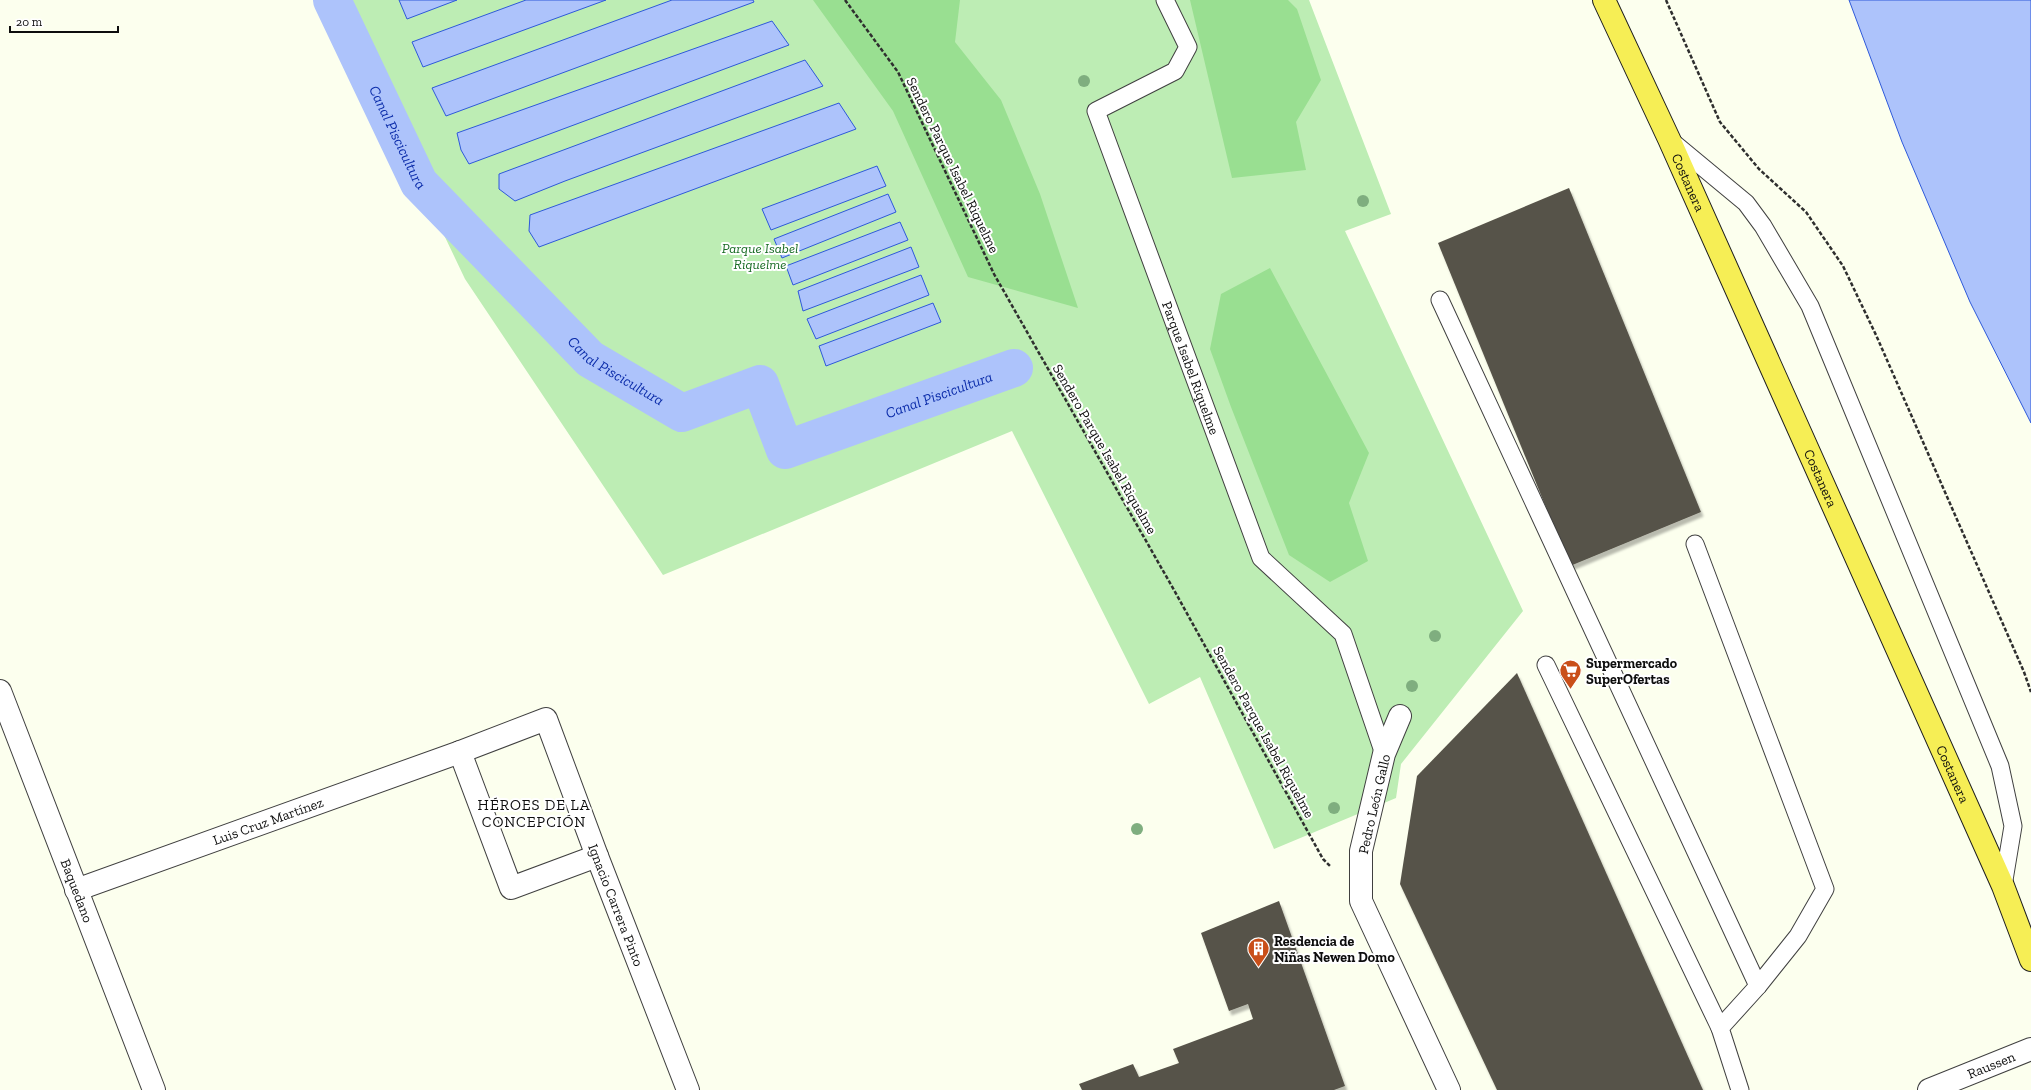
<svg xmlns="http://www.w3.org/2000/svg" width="2031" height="1090" viewBox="0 0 2031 1090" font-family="'Zilla Slab',serif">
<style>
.green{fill:#bdedb4}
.forest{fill:#99df91}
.water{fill:#adc3fb;stroke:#2e59d9}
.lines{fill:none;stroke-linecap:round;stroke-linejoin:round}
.canal{stroke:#adc3fb;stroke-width:38}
.building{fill:#575349;filter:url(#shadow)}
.service-casing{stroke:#404040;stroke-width:19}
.minor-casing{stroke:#404040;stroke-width:24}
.tertiary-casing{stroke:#404040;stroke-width:24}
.trunk-casing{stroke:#1e1e1e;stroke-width:24}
.path{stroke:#2f2f2f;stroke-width:2.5;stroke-dasharray:4 2;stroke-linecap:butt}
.service{stroke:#fff;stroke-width:17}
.minor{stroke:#fff;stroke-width:22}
.tertiary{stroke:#fff;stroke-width:22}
.trunk{stroke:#f6ee55;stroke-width:22}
.tree{fill:#7fae7f}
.labels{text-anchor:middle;stroke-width:4;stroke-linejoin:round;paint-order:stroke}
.street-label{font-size:14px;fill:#0d0d0d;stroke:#fff}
.park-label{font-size:14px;font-style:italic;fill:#186b24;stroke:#fff}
.poi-label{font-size:14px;font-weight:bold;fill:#0d0d0d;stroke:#fff;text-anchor:start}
.water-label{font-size:15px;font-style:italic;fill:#0c2daa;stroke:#fff}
.neighbourhood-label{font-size:15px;letter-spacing:1px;fill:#0d0d0d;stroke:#fff}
</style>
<defs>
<filter id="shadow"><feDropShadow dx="2.5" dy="4.5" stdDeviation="1" flood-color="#0004"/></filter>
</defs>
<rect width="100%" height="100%" fill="#fcffee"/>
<path class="green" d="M 332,0 L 1309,0 L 1391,214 L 1345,231 L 1523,611 L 1401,764 L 1396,798 L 1274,849 L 1200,677 L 1149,704 L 1012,431 L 663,575 L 465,279 Z"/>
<g class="forest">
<path d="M 813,0 L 960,0 L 955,42 L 1001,100 L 1040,194 L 1078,308 L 968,277 L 893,111 Z"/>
<path d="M 1190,0 L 1288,0 L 1297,9 L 1321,80 L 1296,122 L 1306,170 L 1232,178 Z"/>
<path d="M 1270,268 L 1369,453 L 1349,503 L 1368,561 L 1330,582 L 1289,555 L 1231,407 L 1210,349 L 1221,294 Z"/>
</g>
<g class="water">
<path d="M 399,0 L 457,0 L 407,19 Z"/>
<path d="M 526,0 L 606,0 L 423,67 L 412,42 Z"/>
<path d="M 672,0 L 753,0 L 754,2 L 446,116 L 432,88 Z"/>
<path d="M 1849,0 L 2031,0 L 2031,423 L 1970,302 L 1902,142 Z"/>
<path d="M 772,21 L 789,45 L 469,164 L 461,150 L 457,133 Z"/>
<path d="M 805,60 L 823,86 L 565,181 L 515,201 L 499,189 L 499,174 Z"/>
<path d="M 839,103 L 856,129 L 539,247 L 529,231 L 530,215 Z"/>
<path d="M 877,166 L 886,186 L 771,230 L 762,209 Z"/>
<path d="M 888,194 L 896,212 L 782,258 L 774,239 Z"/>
<path d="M 900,222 L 908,240 L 793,285 L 786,266 Z"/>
<path d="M 911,247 L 919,267 L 803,311 L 798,291 Z"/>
<path d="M 921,275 L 929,295 L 816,339 L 807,319 Z"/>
<path d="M 933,303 L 941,322 L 826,366 L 819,346 Z"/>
</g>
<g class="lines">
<path class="canal" id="s1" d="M 332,0 L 419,183 L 590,359 L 682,413 L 760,384 L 785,450 L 1014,368"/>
</g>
<g class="building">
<path d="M 1569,188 L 1701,512 L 1570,566 L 1438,243 Z"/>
<path d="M 1517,673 L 1703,1090 L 1497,1090 L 1400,884 L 1417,776 Z"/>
<path d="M 1279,901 L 1345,1086 L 1334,1090 L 1082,1090 L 1079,1084 L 1133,1064 L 1139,1077 L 1179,1063 L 1173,1049 L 1253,1019 L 1248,1004 L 1229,1011 L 1201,933 Z"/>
</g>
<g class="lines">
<defs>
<g id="service">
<path id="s2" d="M 1165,0 L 1188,47 L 1175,71 L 1096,111 L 1261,558 L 1343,634 L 1384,754"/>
<path d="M 1670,140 L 1746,203 L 1763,226 L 1810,306 L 2000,766 L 2013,826 L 2003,886"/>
<path d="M 1440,300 L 1758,986"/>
<path d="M 1695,544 L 1825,889 L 1798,936 L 1758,986 L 1720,1028 L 1740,1090"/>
<path d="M 1546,665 L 1720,1028"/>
</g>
<g id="minor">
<path d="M 1400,716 L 1384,754 L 1361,851 L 1361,901 L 1449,1090"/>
<path d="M 460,752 L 511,888 L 597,856"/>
<path id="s3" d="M 76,890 L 460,752 L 546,719 L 597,856 L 688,1090"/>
<path id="s4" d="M 1929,1090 L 2031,1049"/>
</g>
<g id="tertiary">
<path id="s5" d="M 0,691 L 154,1090"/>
</g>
<g id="trunk">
<path id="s6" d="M 1604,0 L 1669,139 L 2003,886 L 2031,960"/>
</g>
</defs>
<use href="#service" class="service-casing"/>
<use href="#minor" class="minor-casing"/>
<use href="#tertiary" class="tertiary-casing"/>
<use href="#trunk" class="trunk-casing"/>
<g class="path">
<path d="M 845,0 L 898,72 L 994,274 L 1174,590 L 1323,859 L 1330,866"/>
<path d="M 1666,0 L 1720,122 L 1759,169 L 1806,212 L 1843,266 L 1876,335 L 2024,672 L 2031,692"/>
</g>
<use href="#service" class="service"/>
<use href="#minor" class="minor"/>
<use href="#tertiary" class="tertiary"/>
<use href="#trunk" class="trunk"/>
</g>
<g class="tree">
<circle cx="1084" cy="81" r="6"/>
<circle cx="1363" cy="201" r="6"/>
<circle cx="1435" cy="636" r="6"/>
<circle cx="1412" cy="686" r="6"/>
<circle cx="1334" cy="808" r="6"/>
<circle cx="1137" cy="829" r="6"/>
</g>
<defs>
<symbol id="supermarket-pin" viewBox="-11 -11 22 30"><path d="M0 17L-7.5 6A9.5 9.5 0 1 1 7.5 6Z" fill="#c94f19" stroke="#fff"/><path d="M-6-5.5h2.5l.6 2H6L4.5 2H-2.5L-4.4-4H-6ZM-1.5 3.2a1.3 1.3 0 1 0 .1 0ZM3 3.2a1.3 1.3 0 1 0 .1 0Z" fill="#fff"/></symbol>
<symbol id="building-pin" viewBox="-11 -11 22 30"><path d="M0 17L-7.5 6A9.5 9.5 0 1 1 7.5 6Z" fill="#c94f19" stroke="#fff"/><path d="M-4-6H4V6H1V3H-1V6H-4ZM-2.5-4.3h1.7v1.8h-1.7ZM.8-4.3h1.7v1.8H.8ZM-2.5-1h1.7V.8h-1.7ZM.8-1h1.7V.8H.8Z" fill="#fff"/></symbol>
</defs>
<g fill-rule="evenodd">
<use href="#supermarket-pin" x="1558" y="658" width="25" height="34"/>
<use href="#building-pin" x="1246" y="936" width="25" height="34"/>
</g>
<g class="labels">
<g class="street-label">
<text transform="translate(953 165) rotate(64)" y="5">Sendero Parque Isabel Riquelme</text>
<text dy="5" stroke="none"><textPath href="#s6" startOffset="201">Costanera</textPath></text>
<text dy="5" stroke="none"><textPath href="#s2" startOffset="442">Parque Isabel Riquelme</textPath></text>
<text transform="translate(1105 449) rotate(60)" y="5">Sendero Parque Isabel Riquelme</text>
<text dy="5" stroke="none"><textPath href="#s6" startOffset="525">Costanera</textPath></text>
<text transform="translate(1264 732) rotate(61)" y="5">Sendero Parque Isabel Riquelme</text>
<text dy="5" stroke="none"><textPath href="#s6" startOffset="849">Costanera</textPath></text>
<text transform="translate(1374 804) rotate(-77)" y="5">Pedro León Gallo</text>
<text dy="5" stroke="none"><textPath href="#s3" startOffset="204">Luis Cruz Martínez</textPath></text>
<text dy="5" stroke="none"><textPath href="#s5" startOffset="214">Baquedano</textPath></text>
<text dy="5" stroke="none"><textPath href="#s3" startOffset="699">Ignacio Carrera Pinto</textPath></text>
<text dy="5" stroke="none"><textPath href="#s4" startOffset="67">Raussen</textPath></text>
</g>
<g class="park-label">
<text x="760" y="253">Parque Isabel<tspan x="760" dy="16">Riquelme</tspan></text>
</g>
<g class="poi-label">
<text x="1586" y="668">Supermercado<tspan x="1586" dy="16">SuperOfertas</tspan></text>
<text x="1274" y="946">Resdencia de<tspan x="1274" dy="16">Niñas Newen Domo</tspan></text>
</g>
<g class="water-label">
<text dy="5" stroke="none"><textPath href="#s1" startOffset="152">Canal Piscicultura</textPath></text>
<text dy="5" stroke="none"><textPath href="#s1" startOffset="476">Canal Piscicultura</textPath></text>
<text dy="5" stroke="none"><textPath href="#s1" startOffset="872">Canal Piscicultura</textPath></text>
</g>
<g class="neighbourhood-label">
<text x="534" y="810">HÉROES DE LA<tspan x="534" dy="17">CONCEPCIÓN</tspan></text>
</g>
</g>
<path d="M10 26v6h108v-6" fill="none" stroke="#0d0d0d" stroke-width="2"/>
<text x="16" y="26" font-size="12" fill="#0d0d0d" stroke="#ffffff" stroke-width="3" paint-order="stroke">20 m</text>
</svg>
